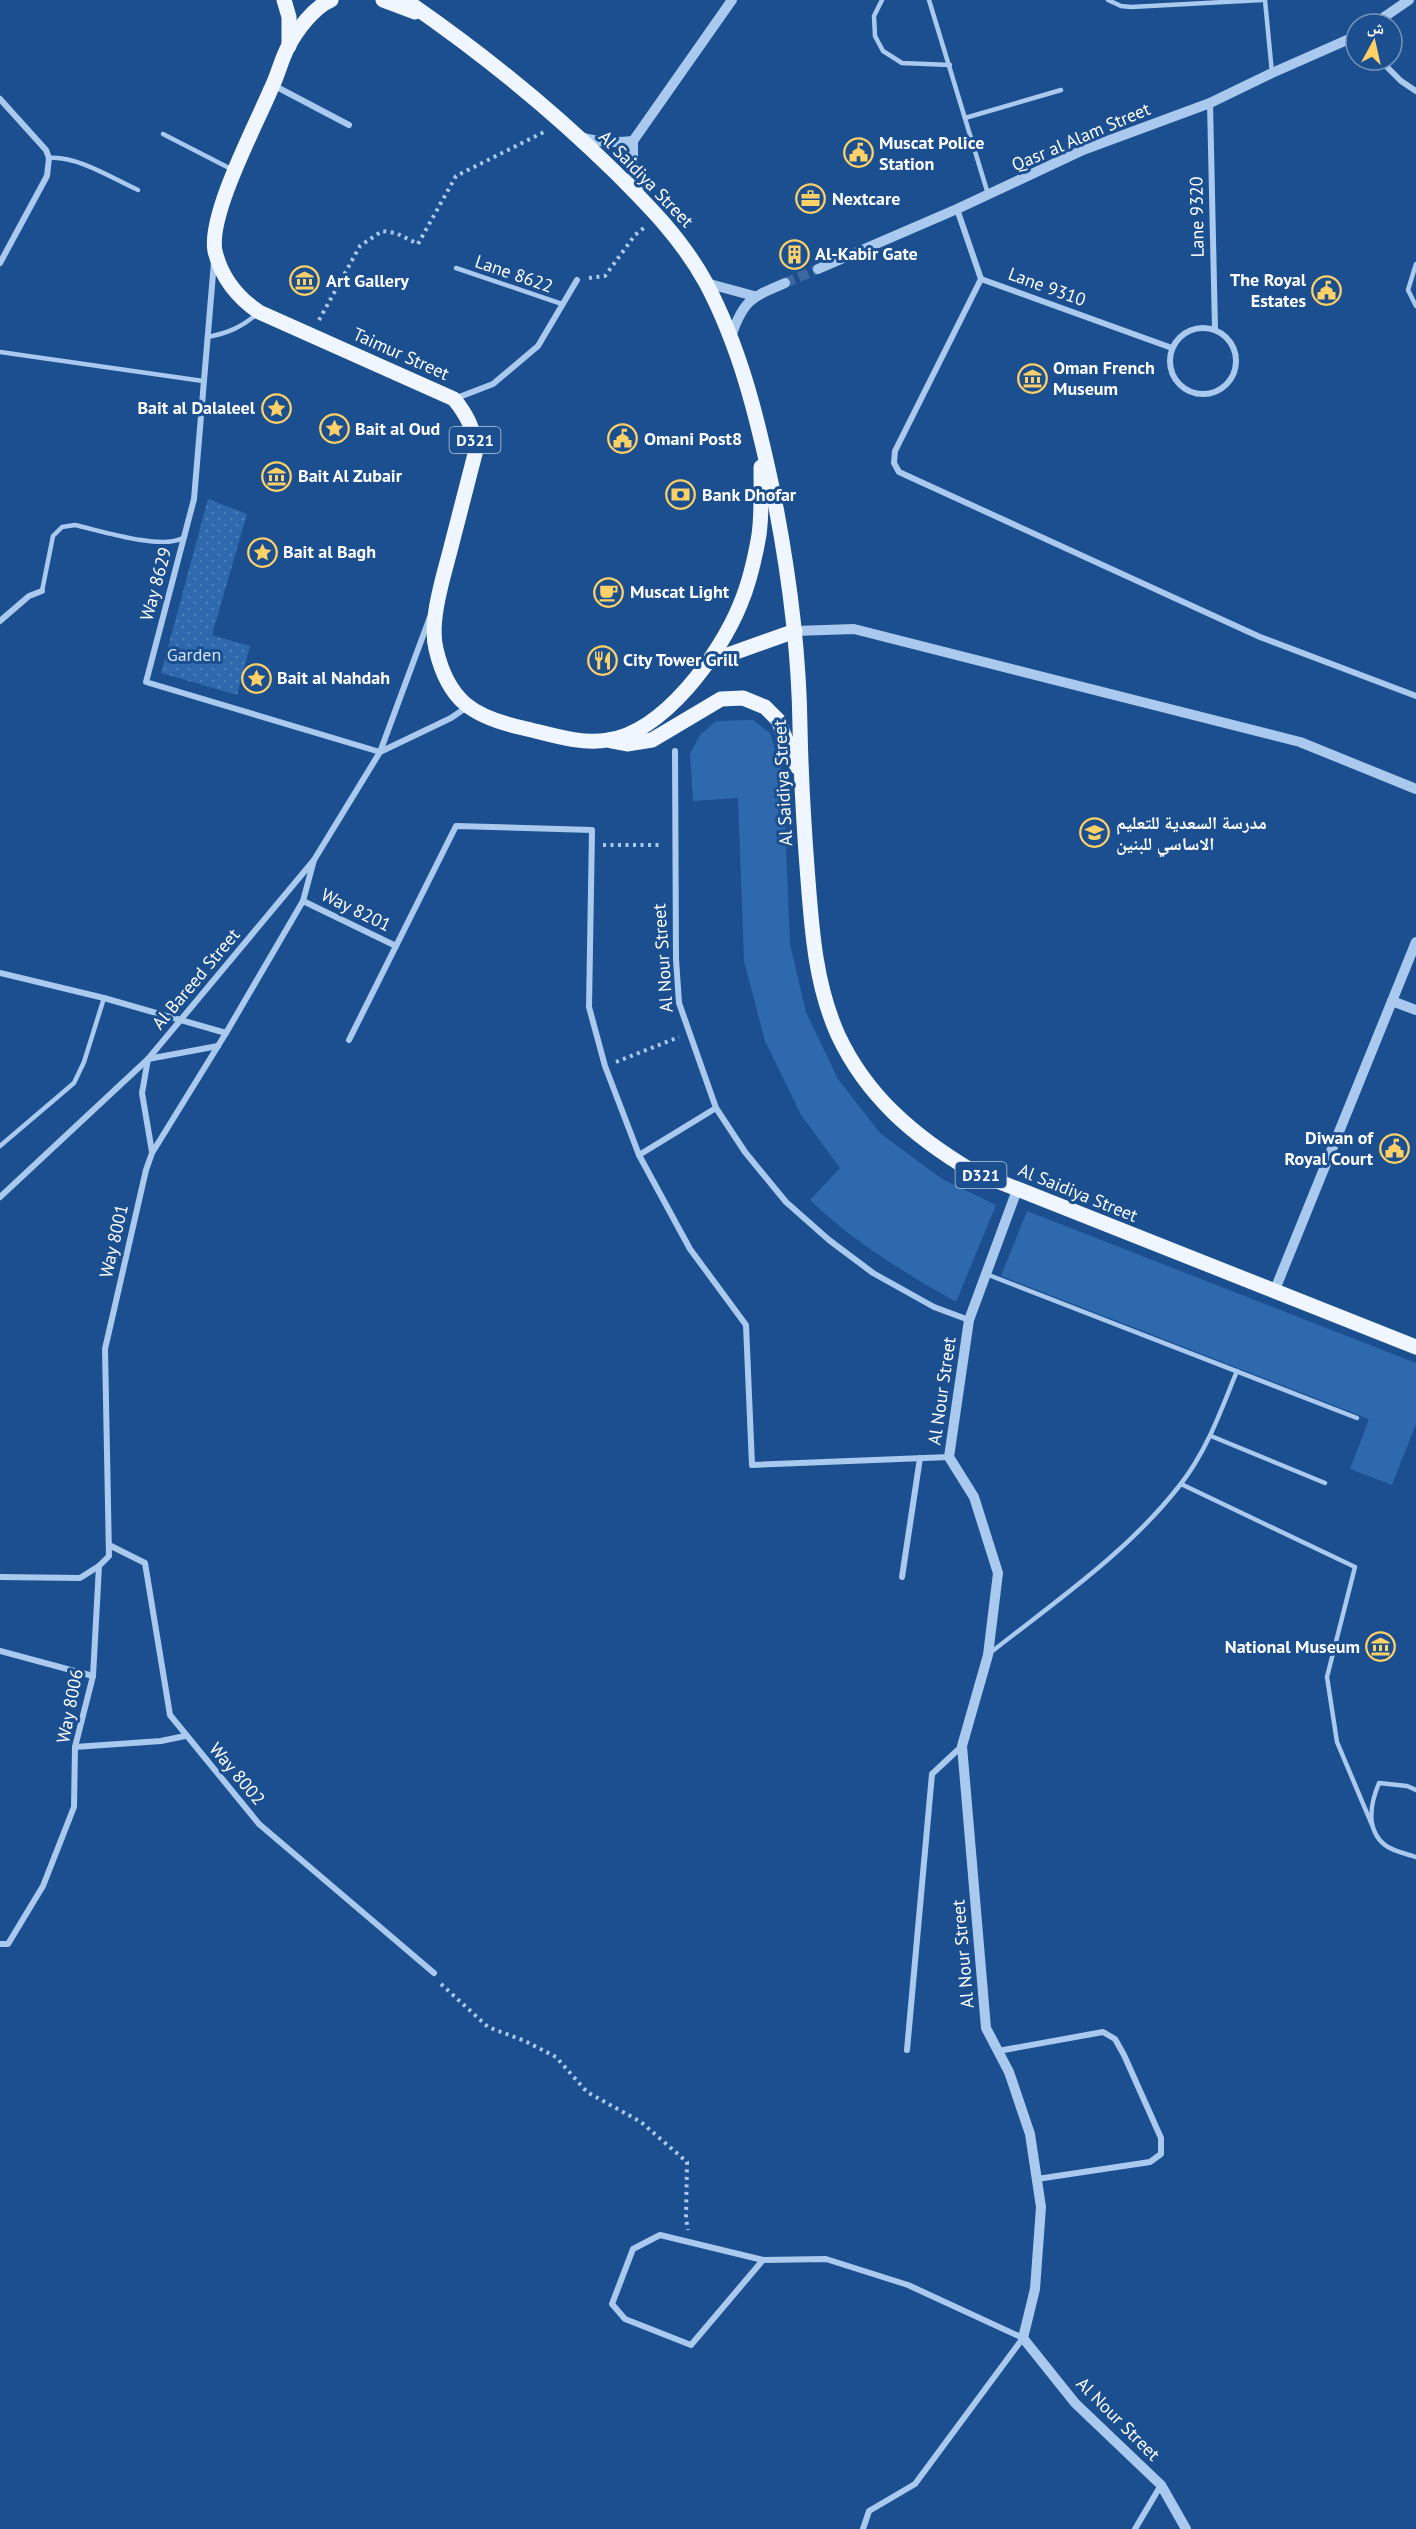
<svg xmlns="http://www.w3.org/2000/svg" width="1416" height="2529" viewBox="0 0 1416 2529" font-family="'PT Sans','Noto Naskh Arabic',sans-serif">
<style>
.green{fill:#2e69ad}
.garden{fill:url(#garden-dots)}
.lines{fill:none;stroke-linecap:round;stroke-linejoin:round}
.tertiary-tunnel{stroke:#3d69a0;stroke-width:10;stroke-dasharray:10 5;stroke-linecap:butt}
.path{stroke:#a9c9ee;stroke-width:4;stroke-dasharray:3 4.5;stroke-linecap:butt}
.service{stroke:#a9c9ee;stroke-width:4.5}
.minor{stroke:#a9c9ee;stroke-width:6}
.tertiary{stroke:#a9c9ee;stroke-width:10}
.primary{stroke:#f0f6ff;stroke-width:15}
.labels{text-anchor:middle;stroke-width:6;stroke-linejoin:round;paint-order:stroke}
.shield{fill:#1b4f8f;stroke:#bbcadd;stroke-width:1.5}
.shield-label{font-size:16px;font-weight:bold;fill:#fff}
.street-label{font-size:18px;fill:#fff;stroke:#1b4f8f}
.poi-label{font-size:18px;font-weight:bold;fill:#fff;stroke:#1b4f8f;text-anchor:start}
.park-label{font-size:18px;fill:#cfe3fa;stroke:#1b4f8f}
</style>
<defs>
<pattern id="garden-dots" width="8" height="8" patternUnits="userSpaceOnUse" patternTransform="scale(1.5)"><rect width="8" height="8" fill="#2e69ad"/><path d="M2 2h.1M6 6h.1" fill="none" stroke="#4d80b9" stroke-width="1.8" stroke-linecap="round"/></pattern>
</defs>
<rect width="100%" height="100%" fill="#1b4f8f"/>
<g class="green">
<path d="M 753,720 L 770,733 L 783,775 L 790,944 L 806,1012 L 838,1079 L 880,1133 L 942,1179 L 996,1205 L 956,1302 C 903,1272 854,1242 810,1200 L 840,1168 L 801,1115 L 765,1041 L 744,961 L 738,798 L 693,801 L 690,754 L 700,735 L 716,721 Z"/>
<path d="M 1027,1211 L 1416,1363 L 1416,1424 L 1392,1485 L 1350,1469 L 1369,1419 L 1001,1276 Z"/>
</g>
<path class="garden" d="M 208,499 L 247,514 L 212,635 L 250,646 L 237,695 L 161,673 Z"/>
<g class="lines">
<path class="tertiary-tunnel" d="M 785,283 L 818,269"/>
<g class="path">
<path d="M 589,278 L 605,276 L 635,235 L 645,227"/>
<path d="M 319,320 L 360,246 L 382,231 L 396,233 L 418,244 L 456,176 L 546,131"/>
<path d="M 603,845 L 662,845"/>
<path d="M 616,1062 L 679,1037"/>
<path d="M 441,1984 L 488,2027 L 525,2041 L 556,2057 L 587,2092 L 641,2122 L 687,2162 L 686,2219 L 688,2230"/>
</g>
<g class="service">
<path d="M 882,0 L 874,16 L 875,36 L 883,51 L 902,63 L 950,65"/>
<path d="M 929,0 L 988,194"/>
<path d="M 1108,0 L 1121,6 L 1131,7 L 1262,0"/>
<path d="M 1265,0 L 1272,73"/>
<path d="M 965,118 L 1061,90"/>
<path d="M 163,134 L 233,170"/>
<path d="M 49,158 C 76,155 114,179 138,190"/>
<path d="M 456,268 L 562,304"/>
<path d="M 1416,306 L 1408,290 L 1416,264"/>
<path d="M 208,337 C 228,333 242,327 257,314"/>
<path d="M 0,352 L 203,381"/>
<path d="M 42,591 L 53,536 L 62,527 L 75,525 C 101,531 161,550 183,538"/>
<path d="M 0,1146 L 74,1083 L 84,1062 L 104,998"/>
<path d="M 986,1274 L 1357,1418"/>
<path d="M 1211,1436 L 1325,1483"/>
<path d="M 1181,1484 L 1355,1567 L 1327,1677 L 1337,1742 L 1372,1825"/>
<path d="M 990,1653 C 1056,1601 1128,1552 1180,1485 C 1207,1451 1221,1410 1237,1371"/>
<path d="M 1416,1790 L 1407,1786 L 1379,1783 C 1371,1802 1365,1829 1385,1845 C 1392,1851 1407,1854 1416,1857"/>
</g>
<g class="minor">
<path d="M 1380,60 L 1401,81 L 1416,91"/>
<path d="M 273,85 L 349,125"/>
<path d="M 0,99 L 46,150 L 49,158 L 47,176 L 0,263"/>
<path d="M 1210,103 L 1215,329"/>
<path d="M 957,209 L 981,279"/>
<path d="M 214,262 L 194,499 L 146,682 L 380,752"/>
<path d="M 981,279 L 895,451 L 894,463 L 899,472 L 1260,637 L 1416,696"/>
<path d="M 981,279 L 1172,348"/>
<circle cx="1203" cy="361" r="33"/>
<path d="M 454,399 L 493,384 L 538,346 L 577,280"/>
<path d="M 0,621 L 29,596 L 42,591"/>
<path d="M 675,751 L 676,959 L 679,1003 L 716,1108 L 745,1152 L 786,1202 L 829,1240 L 873,1273 L 934,1307 L 969,1320"/>
<path d="M 380,752 L 451,718 L 467,707"/>
<path d="M 303,901 L 396,946"/>
<path d="M 0,973 L 104,998 L 226,1033"/>
<path d="M 349,1040 L 456,826 L 592,830 L 589,1007 L 605,1066 L 639,1155 L 690,1249 L 746,1325 L 752,1465 L 949,1457"/>
<path d="M 148,1059 L 142,1093 L 152,1152"/>
<path d="M 148,1059 L 218,1046"/>
<path d="M 639,1155 L 716,1108"/>
<path d="M 0,1197 L 148,1059 L 314,860 L 380,752 L 430,617"/>
<path d="M 109,1545 L 145,1563 L 170,1715 L 259,1824 L 434,1973"/>
<path d="M 0,1577 L 80,1578 L 99,1566 L 109,1556 L 105,1349 L 146,1170 L 152,1153 L 226,1033 L 303,901 L 314,860"/>
<path d="M 902,1577 L 920,1458"/>
<path d="M 0,1651 L 93,1676"/>
<path d="M 75,1747 L 161,1741 L 185,1736"/>
<path d="M 0,1944 L 8,1944 L 43,1886 L 74,1807 L 75,1747 L 93,1676 L 99,1566"/>
<path d="M 907,2050 L 932,1774 L 962,1746"/>
<path d="M 998,2051 L 1103,2032 L 1115,2039 L 1124,2055 L 1161,2138 L 1161,2154 L 1150,2162 L 1037,2179"/>
<path d="M 763,2260 L 691,2345 L 625,2319 L 612,2304 L 633,2249 L 660,2235 L 763,2260 L 826,2259 L 908,2285 L 1023,2338 L 915,2484 L 869,2511 L 863,2529"/>
<path d="M 1135,2529 L 1161,2485"/>
</g>
<g class="tertiary">
<path d="M 1374,24 L 1409,0"/>
<path d="M 581,137 C 599,143 615,143 633,141"/>
<path d="M 639,192 L 633,177 L 633,141 L 732,0"/>
<path d="M 818,269 L 957,209 L 1083,150 L 1210,103 L 1272,73 L 1356,36"/>
<path d="M 706,283 L 754,296"/>
<path d="M 731,337 C 743,300 752,297 785,283"/>
<path d="M 795,631 L 854,629 L 1300,742 L 1416,789"/>
<path d="M 1392,1001 L 1416,1010"/>
<path d="M 1017,1190 L 969,1320 L 949,1457 L 974,1497 L 998,1573 L 988,1655 L 962,1746 L 986,2028 L 1009,2072 L 1030,2134 L 1041,2207 L 1035,2289 L 1023,2338 L 1075,2403 L 1161,2485 L 1186,2529"/>
<path d="M 1274,1292 L 1416,942"/>
</g>
<g class="primary">
<path d="M 284,0 L 289,17 L 289,46"/>
<path d="M 331,0 C 314,7 296,31 288,47 C 281,60 278,75 271,89 C 256,125 208,215 215,251 C 221,277 238,298 259,312 L 454,399 C 467,415 474,429 476,450 C 467,484 459,517 450,551 C 443,578 429,622 436,649 C 448,701 473,717 523,728 C 549,734 581,745 608,740 C 664,732 720,654 740,605 C 749,584 755,558 759,535 C 762,513 761,489 761,467"/>
<path d="M 383,0 L 415,12"/>
<path d="M 405,0 C 479,51 550,108 614,171 C 649,206 682,239 706,283 C 740,347 757,417 772,487 C 788,566 799,646 800,727 C 801,778 804,829 808,880 C 812,933 816,986 838,1035 C 867,1097 915,1137 972,1171 L 1416,1347"/>
<path d="M 708,662 L 795,631"/>
<path d="M 611,741 L 627,744 L 652,740 L 721,699 L 743,698 L 765,707 L 778,720 L 797,767"/>
</g>
</g>
<defs>
<symbol id="civic-ring" viewBox="-11 -11 22 22"><circle r="9.5" fill="#1b4f8f" stroke="#ffd166" stroke-width="1.5"/><path d="M-.6-6.5H3V-4.5H.6V-3L4-1V1h2V6H-6V1h2V-1L-.6-3ZM-1.2 2.5V6h2.4V2.5Z" fill="#ffd166"/></symbol>
<symbol id="office-ring" viewBox="-11 -11 22 22"><circle r="9.5" fill="#1b4f8f" stroke="#ffd166" stroke-width="1.5"/><path d="M-6-3h4V-5.5h4V-3h4V5H-6ZM-1-4.5V-3h2v-1.5ZM-6 0V1H6V0Z" fill="#ffd166"/></symbol>
<symbol id="building-ring" viewBox="-11 -11 22 22"><circle r="9.5" fill="#1b4f8f" stroke="#ffd166" stroke-width="1.5"/><path d="M-4-6H4V6H1V3H-1V6H-4ZM-2.5-4.3h1.7v1.8h-1.7ZM.8-4.3h1.7v1.8H.8ZM-2.5-1h1.7V.8h-1.7ZM.8-1h1.7V.8H.8Z" fill="#ffd166"/></symbol>
<symbol id="museum-ring" viewBox="-11 -11 22 22"><circle r="9.5" fill="#1b4f8f" stroke="#ffd166" stroke-width="1.5"/><path d="M0-6L6-3V-2H-6V-3ZM-5-1h2V3h-2ZM-1-1h2V3h-2ZM3-1h2V3H3ZM-6 4H6V6H-6Z" fill="#ffd166"/></symbol>
<symbol id="sight-ring" viewBox="-11 -11 22 22"><circle r="9.5" fill="#1b4f8f" stroke="#ffd166" stroke-width="1.5"/><path d="M0-6L1.8-2.2L6-1.7L2.9 1.2L3.7 5.4L0 3.3L-3.7 5.4L-2.9 1.2L-6-1.7L-1.8-2.2Z" fill="#ffd166"/></symbol>
<symbol id="bank-ring" viewBox="-11 -11 22 22"><circle r="9.5" fill="#1b4f8f" stroke="#ffd166" stroke-width="1.5"/><path d="M-6-4H6V4H-6ZM0-2.3a2.3 2.3 0 1 0 0 4.6a2.3 2.3 0 1 0 0-4.6Z" fill="#ffd166"/></symbol>
<symbol id="cafe-ring" viewBox="-11 -11 22 22"><circle r="9.5" fill="#1b4f8f" stroke="#ffd166" stroke-width="1.5"/><path d="M-5.5-4.5H6V0H3Q3 3.5 0 3.5H-2.5Q-5.5 3.5-5.5 0ZM3-3.2v2h1.7v-2ZM-6 4.5H4V6H-6Z" fill="#ffd166"/></symbol>
<symbol id="restaurant-ring" viewBox="-11 -11 22 22"><circle r="9.5" fill="#1b4f8f" stroke="#ffd166" stroke-width="1.5"/><path d="M-5-6h1v4h1v-4h1v4h1v-4h1v5L-1.5 .5V6h-2V.5L-5-1ZM5-6V6H3V1.5H1.5Q1.5-4 5-6Z" fill="#ffd166"/></symbol>
<symbol id="school-ring" viewBox="-11 -11 22 22"><circle r="9.5" fill="#1b4f8f" stroke="#ffd166" stroke-width="1.5"/><path d="M0-5L7-2L0 1L-7-2ZM-4 1L0 2.5L4 1V4Q0 6-4 4Z" fill="#ffd166"/></symbol>
</defs>
<g fill-rule="evenodd">
<use href="#civic-ring" x="842" y="136" width="33" height="33"/>
<use href="#office-ring" x="794" y="182" width="33" height="33"/>
<use href="#building-ring" x="778" y="238" width="33" height="33"/>
<use href="#museum-ring" x="288" y="264" width="33" height="33"/>
<use href="#civic-ring" x="1310" y="274" width="33" height="33"/>
<use href="#museum-ring" x="1016" y="362" width="33" height="33"/>
<use href="#sight-ring" x="260" y="392" width="33" height="33"/>
<use href="#sight-ring" x="318" y="412" width="33" height="33"/>
<use href="#civic-ring" x="606" y="422" width="33" height="33"/>
<use href="#museum-ring" x="260" y="460" width="33" height="33"/>
<use href="#bank-ring" x="664" y="478" width="33" height="33"/>
<use href="#sight-ring" x="246" y="536" width="33" height="33"/>
<use href="#cafe-ring" x="592" y="576" width="33" height="33"/>
<use href="#restaurant-ring" x="586" y="644" width="33" height="33"/>
<use href="#sight-ring" x="240" y="662" width="33" height="33"/>
<use href="#school-ring" x="1078" y="816" width="33" height="33"/>
<use href="#civic-ring" x="1378" y="1132" width="33" height="33"/>
<use href="#museum-ring" x="1364" y="1630" width="33" height="33"/>
</g>
<g class="labels">
<g class="shield">
<rect x="449.5" y="427" width="51" height="26" rx="4.5"/>
<rect x="955.5" y="1162" width="51" height="26" rx="4.5"/>
</g>
<g class="shield-label">
<text x="475" y="446">D321</text>
<text x="981" y="1181">D321</text>
</g>
<g class="street-label">
<text transform="translate(1081 137) rotate(-23)" y="6">Qasr al Alam Street</text>
<text transform="translate(646 179) rotate(46)" y="6">Al Saidiya Street</text>
<text transform="translate(1197 217) rotate(-91)" y="6">Lane 9320</text>
<text transform="translate(514 274) rotate(19)" y="6">Lane 8622</text>
<text transform="translate(1047 287) rotate(20)" y="6">Lane 9310</text>
<text transform="translate(401 354) rotate(24)" y="6">Taimur Street</text>
<text transform="translate(156 584) rotate(-75)" y="6">Way 8629</text>
<text transform="translate(783 783) rotate(-93)" y="6">Al Saidiya Street</text>
<text transform="translate(356 910) rotate(26)" y="6">Way 8201</text>
<text transform="translate(663 958) rotate(-94)" y="6">Al Nour Street</text>
<text transform="translate(196 979) rotate(-50)" y="6">Al Bareed Street</text>
<text transform="translate(1078 1193) rotate(22)" y="6">Al Saidiya Street</text>
<text transform="translate(114 1241) rotate(-77)" y="6">Way 8001</text>
<text transform="translate(942 1391) rotate(-82)" y="6">Al Nour Street</text>
<text transform="translate(70 1706) rotate(-79)" y="6">Way 8006</text>
<text transform="translate(237 1774) rotate(50)" y="6">Way 8002</text>
<text transform="translate(963 1954) rotate(-95)" y="6">Al Nour Street</text>
<text transform="translate(1118 2419) rotate(45)" y="6">Al Nour Street</text>
</g>
<g class="poi-label">
<text x="879" y="149">Muscat Police<tspan x="879" dy="21">Station</tspan></text>
<text x="832" y="205">Nextcare</text>
<text x="815" y="260">Al-Kabir Gate</text>
<text x="1306" y="286" text-anchor="end">The Royal<tspan x="1306" dy="21">Estates</tspan></text>
<text x="326" y="287">Art Gallery</text>
<text x="1053" y="374">Oman French<tspan x="1053" dy="21">Museum</tspan></text>
<text x="255" y="414" text-anchor="end">Bait al Dalaleel</text>
<text x="355" y="435">Bait al Oud</text>
<text x="644" y="445">Omani Post8</text>
<text x="298" y="482">Bait Al Zubair</text>
<text x="702" y="501">Bank Dhofar</text>
<text x="283" y="558">Bait al Bagh</text>
<text x="630" y="598">Muscat Light</text>
<text x="623" y="666">City Tower Grill</text>
<text x="277" y="684">Bait al Nahdah</text>
<text x="1116" y="829">مدرسة السعدية للتعليم<tspan x="1116" dy="21">الاساسي للبنين</tspan></text>
<text x="1373" y="1144" text-anchor="end">Diwan of<tspan x="1373" dy="21">Royal Court</tspan></text>
<text x="1360" y="1653" text-anchor="end">National Museum</text>
</g>
<g class="park-label">
<text x="194" y="661">Garden</text>
</g>
</g>
<g transform="translate(1374 42) rotate(8)"><circle r="28" fill="#1b4f8f" stroke="#7695bc" stroke-width="1.5"/>
<path d="M0-4.5L10 22L0 15L-10 22Z" fill="#ffd166"/>
<text y="-9" font-size="16" font-weight="bold" text-anchor="middle" fill="#ffffff">ش</text>
</g>
</svg>
